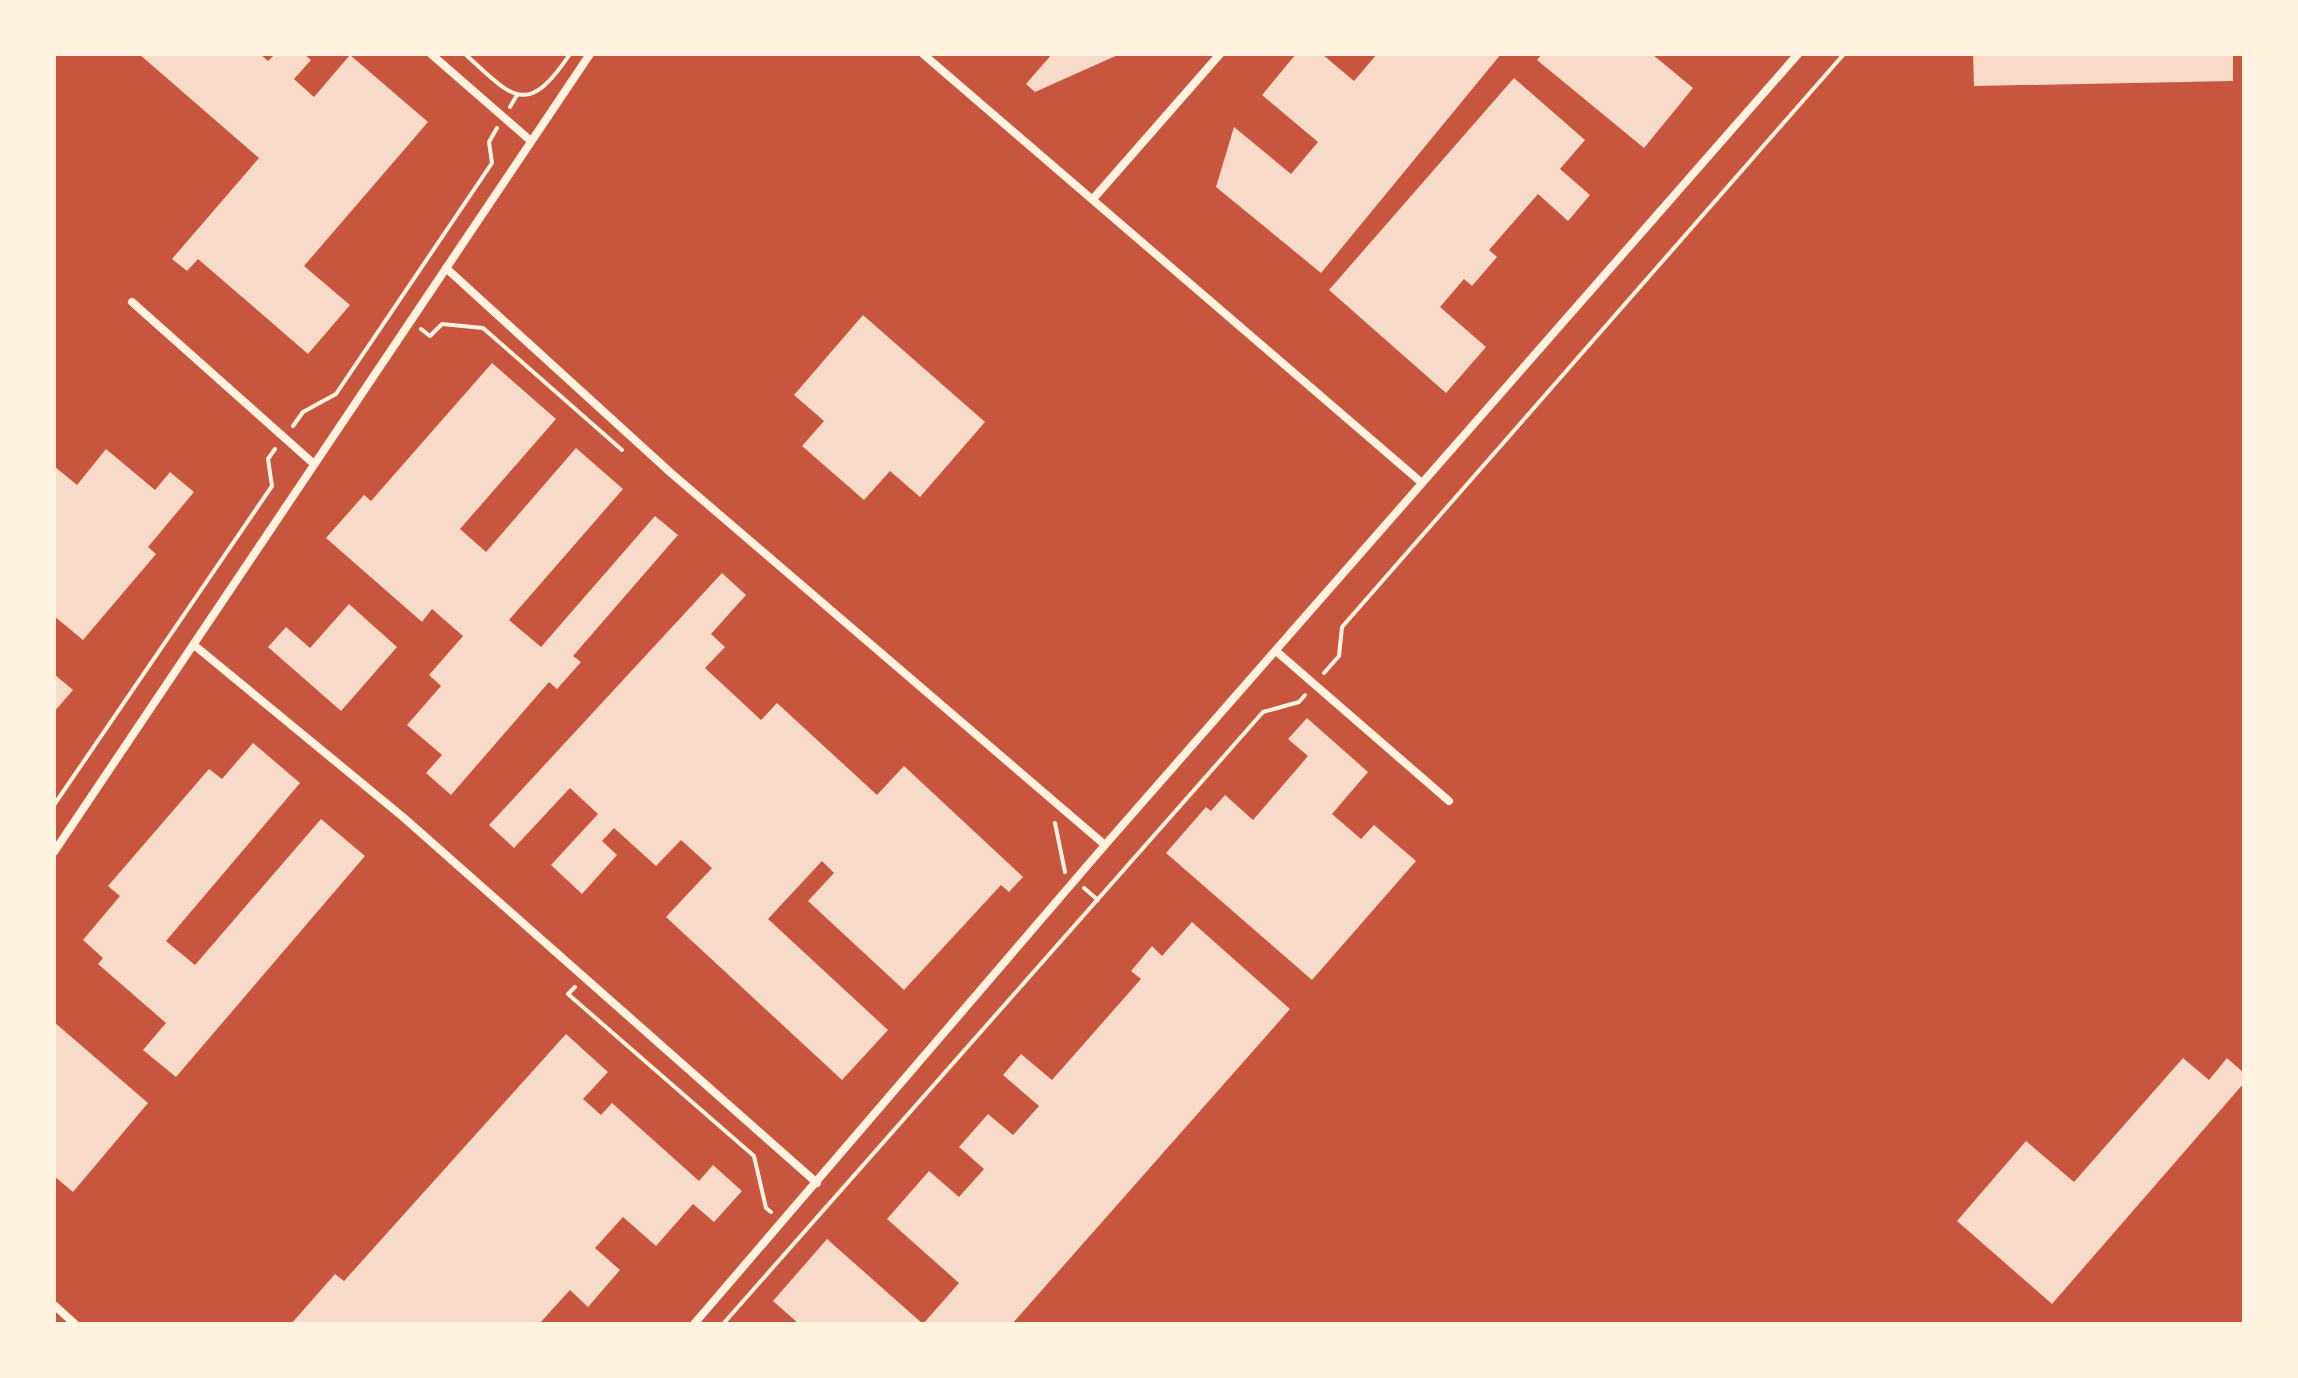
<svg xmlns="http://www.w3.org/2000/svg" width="2298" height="1378" viewBox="0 0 2298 1378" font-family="'Titillium Web',sans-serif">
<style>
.building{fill:#f7dbc8}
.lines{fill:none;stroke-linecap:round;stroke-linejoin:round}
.path{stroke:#fff3e0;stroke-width:4}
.minor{stroke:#fff3e0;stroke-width:8}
</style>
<rect width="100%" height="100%" fill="#c8553d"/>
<g class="building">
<path d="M 139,54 L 260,54 L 268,61 L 275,54 L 304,54 L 311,60 L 294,79 L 314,97 L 350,55 L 428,122 L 304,266 L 350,305 L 308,354 L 198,259 L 187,271 L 172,259 L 259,158 Z"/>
<path d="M 1052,54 L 1120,54 L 1035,92 L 1026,84 Z"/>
<path d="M 1296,54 L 1322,54 L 1354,81 L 1377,54 L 1501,54 L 1321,273 L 1216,187 L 1234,127 L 1291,174 L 1318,142 L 1262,95 Z"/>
<path d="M 1542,54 L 1652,54 L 1693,88 L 1644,148 L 1537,60 Z"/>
<path d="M 1973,54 L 2233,54 L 2233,81 L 1974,86 Z"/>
<path d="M 1514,78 L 1585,140 L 1560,169 L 1590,195 L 1568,221 L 1538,194 L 1489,250 L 1497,257 L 1472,286 L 1464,279 L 1440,307 L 1486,347 L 1446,393 L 1329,290 Z"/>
<path d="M 863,315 L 985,422 L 920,497 L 890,471 L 864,500 L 802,446 L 824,421 L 794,395 Z"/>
<path d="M 492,363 L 556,419 L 460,529 L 486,552 L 576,448 L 623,489 L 509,620 L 541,647 L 655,516 L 678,535 L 573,656 L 581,662 L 557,689 L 549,682 L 451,795 L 426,773 L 442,755 L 407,725 L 441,686 L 429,675 L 463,636 L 432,609 L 422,622 L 326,538 L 364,495 L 371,501 Z"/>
<path d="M 106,449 L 155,490 L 170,472 L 194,492 L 148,547 L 156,554 L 83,640 L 54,616 L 54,466 L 77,485 Z"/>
<path d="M 722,573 L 746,595 L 711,634 L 725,647 L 705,668 L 761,720 L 777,703 L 877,795 L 904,766 L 1023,877 L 1009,892 L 1001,885 L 904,990 L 808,901 L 834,873 L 822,861 L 768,919 L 888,1030 L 842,1080 L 666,917 L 712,868 L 681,840 L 656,866 L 614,828 L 602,841 L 617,855 L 582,894 L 551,865 L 598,814 L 570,788 L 514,848 L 489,825 Z"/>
<path d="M 349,604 L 397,647 L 341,711 L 268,647 L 286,627 L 310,648 Z"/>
<path d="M 54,674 L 73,690 L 54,712 Z"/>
<path d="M 1307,718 L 1368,772 L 1332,814 L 1361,839 L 1374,825 L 1416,861 L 1312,980 L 1166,853 L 1206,807 L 1211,811 L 1225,795 L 1253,820 L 1308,756 L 1288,739 Z"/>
<path d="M 253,743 L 300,783 L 166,941 L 195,965 L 321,819 L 365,856 L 176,1077 L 143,1050 L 166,1023 L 98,964 L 103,958 L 83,940 L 120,896 L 108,886 L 209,769 L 222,779 Z"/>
<path d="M 1192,922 L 1290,1009 L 1012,1324 L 799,1324 L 773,1301 L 827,1239 L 923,1324 L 959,1283 L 887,1219 L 929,1171 L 959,1197 L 984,1169 L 959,1147 L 988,1114 L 1013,1135 L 1039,1106 L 1003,1075 L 1021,1054 L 1052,1080 L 1141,979 L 1131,971 L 1152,946 L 1162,956 Z"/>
<path d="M 54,1022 L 148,1103 L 73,1192 L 54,1176 Z"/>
<path d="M 566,1034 L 608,1072 L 583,1099 L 601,1115 L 612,1103 L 699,1181 L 713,1165 L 742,1191 L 714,1222 L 693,1204 L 656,1246 L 623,1217 L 595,1248 L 620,1270 L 588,1307 L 570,1290 L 539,1324 L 291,1324 L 335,1274 L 344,1281 Z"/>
<path d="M 2183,1058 L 2209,1080 L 2227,1058 L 2244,1073 L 2244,1083 L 2052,1304 L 1957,1221 L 2026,1141 L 2074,1182 Z"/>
</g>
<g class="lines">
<g class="path">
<path d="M 465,54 C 513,98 527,118 570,54"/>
<path d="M 510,107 L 517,95"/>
<path d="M 421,329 L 430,336 L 442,324 L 483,328 L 622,450"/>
<path d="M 293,426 L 303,412 L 336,394 L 492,163 L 489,142 L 497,128"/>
<path d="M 1324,673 L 1339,656 L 1342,627 L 1844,54"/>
<path d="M 54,805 L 272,486 L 268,459 L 275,449"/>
<path d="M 1055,823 L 1065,872"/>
<path d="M 1084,888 L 1098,900"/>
<path d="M 575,987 L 568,994 L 754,1156 L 766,1208 L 771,1212"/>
<path d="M 723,1324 L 1263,712 L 1299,702 L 1305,695"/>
</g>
<g class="minor">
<path d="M 431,54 L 531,141"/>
<path d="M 923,54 L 1422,483"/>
<path d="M 1093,199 L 1220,54"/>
<path d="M 446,268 L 671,473 L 1105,845"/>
<path d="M 132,302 L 314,464"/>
<path d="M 194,645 L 403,817 L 817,1183"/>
<path d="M 1276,651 L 1449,801"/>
<path d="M 54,852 L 590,54"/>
<path d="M 54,1305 L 75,1324"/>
<path d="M 694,1324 L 1105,845 L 1798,54"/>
</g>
</g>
<rect width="2298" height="1378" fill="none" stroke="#fff3e0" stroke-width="112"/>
</svg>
